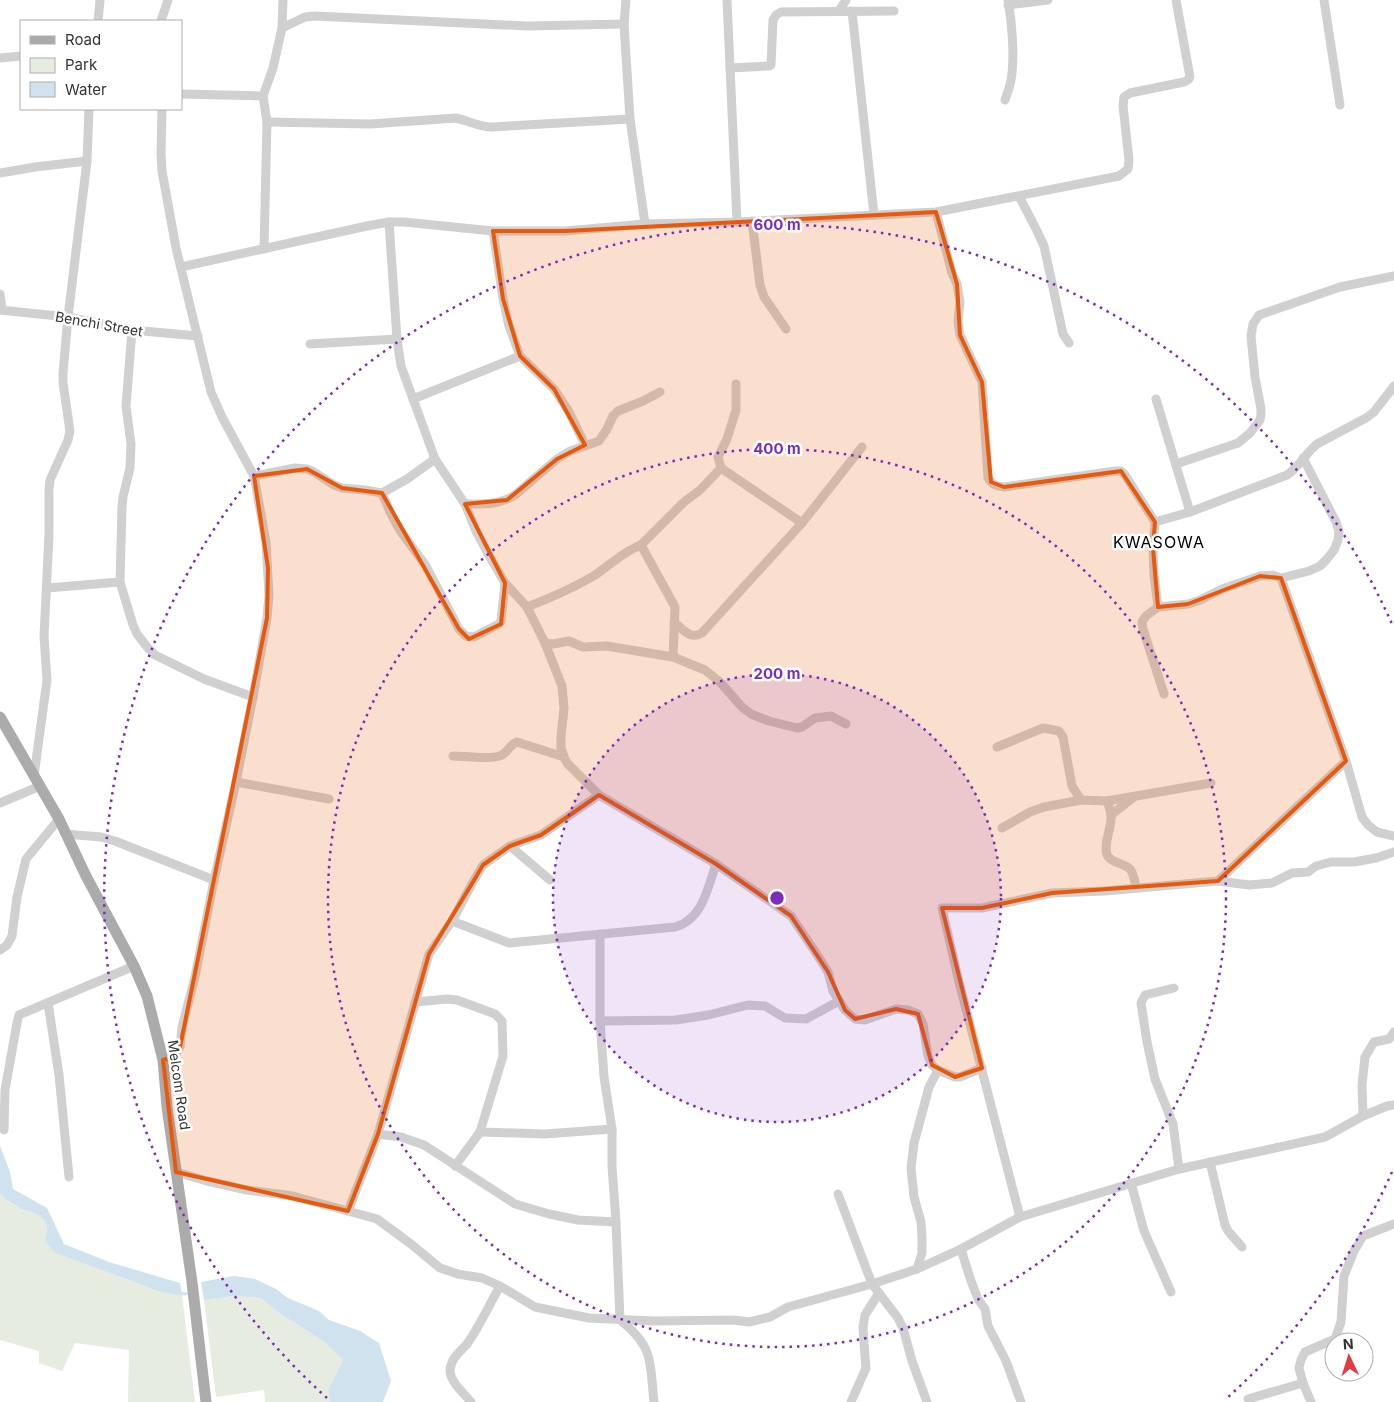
<svg xmlns="http://www.w3.org/2000/svg" width="1394" height="1402" viewBox="0 0 1394 1402" font-family="Inter,sans-serif">
<style>
.green{fill:#e6ecdf}
.water{fill:#cfe2ee}
.lines{fill:none;stroke-linecap:round;stroke-linejoin:round}
.stream{stroke:#cfe2ee;stroke-width:2.5}
.minor{stroke:#d0d0d0;stroke-width:9}
.major{stroke:#ababab;stroke-width:11}
.marked{fill:#e8590c;fill-opacity:0.2;stroke:#e8590c;stroke-width:4;stroke-linejoin:round}
.ring{fill:none;stroke:#7b2cbf;stroke-width:2.5;stroke-dasharray:2.5 5}
.labels{text-anchor:middle;stroke-width:5;stroke-linejoin:round;paint-order:stroke}
.street-label{font-size:14px;fill:#333;stroke:#fff}
.quarter-label{font-size:16px;letter-spacing:1px;fill:#000;stroke:#fff}
.centre{fill:#7b2cbf;stroke:#fff;stroke-width:2.5}
.ring-label{font-size:15px;text-anchor:middle;font-weight:bold;fill:#7b2cbf;stroke:#fff;stroke-width:5;stroke-linejoin:round;paint-order:stroke}
</style>
<rect width="100%" height="100%" fill="#fff"/>
<g class="green">
<path d="M 0,1194 C 5,1200 13,1205 20,1208 C 29,1213 43,1213 46,1225 C 48,1229 46,1236 45,1241 L 55,1253 L 161,1292 L 182,1296 L 195,1402 L 128,1402 L 129,1350 L 75,1343 L 62,1371 L 39,1363 L 39,1351 L 0,1340 Z"/>
<path d="M 235,1296 L 261,1298 L 276,1311 L 323,1341 L 343,1360 L 328,1390 L 330,1402 L 265,1402 L 264,1390 L 216,1397 L 204,1300 Z"/>
</g>
<g class="water">
<path d="M 0,1146 L 10,1172 L 13,1189 L 47,1208 L 64,1244 L 109,1262 L 180,1283 L 182,1296 L 161,1292 L 55,1253 L 45,1241 C 46,1236 48,1229 46,1225 C 43,1213 29,1213 20,1208 C 13,1204 5,1200 0,1194 Z"/>
<path d="M 234,1276 L 255,1279 L 276,1289 L 288,1298 L 319,1311 L 329,1320 L 360,1331 L 379,1343 L 391,1381 L 383,1402 L 330,1402 L 328,1390 L 343,1360 L 323,1341 L 276,1311 L 261,1298 L 235,1296 L 204,1300 L 201,1282 Z"/>
</g>
<g class="lines">
<path class="stream" d="M 179,1292 L 184,1294 L 190,1293"/>
<g class="minor">
<path d="M 626,0 L 624,24 L 630,119 L 645,224"/>
<path d="M 727,0 L 737,222"/>
<path d="M 1324,0 L 1340,105"/>
<path d="M 1008,5 L 1048,0"/>
<path d="M 839,11 L 846,0"/>
<path d="M 852,11 L 874,215"/>
<path d="M 98,21 L 100,0"/>
<path d="M 161,21 L 168,0"/>
<path d="M 282,28 L 305,17 L 315,16 L 528,26 L 624,24"/>
<path d="M 0,58 L 21,56"/>
<path d="M 730,68 L 769,66 L 771,65 L 773,20 L 776,15 L 781,12 L 894,11"/>
<path d="M 181,94 L 263,96"/>
<path d="M 1005,100 C 1007,93 1010,87 1011,80 C 1015,57 1012,23 1008,0"/>
<path d="M 162,109 L 161,154 L 162,171 L 176,248 L 211,392 L 222,417 L 254,476 L 266,542 L 269,595 L 267,618 L 253,697 L 236,782 L 214,880 L 195,977 L 182,1027 L 180,1047 L 174,1057 L 163,1060"/>
<path d="M 267,122 L 370,124 L 456,118 C 469,121 479,127 492,127 L 630,119"/>
<path d="M 0,173 L 35,167 L 87,161"/>
<path d="M 1019,196 L 1037,231 L 1044,246 L 1063,334 L 1069,343"/>
<path d="M 936,212 L 952,273 L 957,284 L 960,302 L 958,322 L 960,335 L 982,382 L 988,478 C 992,485 997,486 1004,487 L 1115,471 L 1121,471 L 1125,475 L 1155,522 L 1153,548 L 1154,575 L 1158,607"/>
<path d="M 752,221 L 760,285 L 764,297 L 786,329"/>
<path d="M 389,222 L 397,339 L 401,366 L 435,459 L 465,504 L 476,531 L 491,559 L 505,583 L 527,607 L 545,643 L 562,686 L 564,709 L 561,736 L 561,748 L 564,757 L 567,763 L 599,795 L 716,864 L 791,916 L 814,950 L 828,972 L 833,991 L 845,1010 L 855,1019 L 865,1020 L 896,1009 L 908,1010 L 918,1014 L 923,1024 L 928,1056 L 932,1065 L 938,1070 L 955,1077 L 960,1077 L 982,1068"/>
<path d="M 493,231 L 503,299 L 509,326 L 520,356 L 554,389 L 568,410 L 585,445"/>
<path d="M 264,249 L 267,122 L 263,96 L 273,68 L 282,28 L 283,0"/>
<path d="M 181,267 L 367,226 L 389,222 L 404,222 L 493,231 L 565,231 L 645,224 L 737,222 L 936,212 L 1119,176 L 1128,169 L 1129,160 L 1123,106 L 1124,97 L 1130,93 L 1184,82 L 1188,80 L 1190,77 L 1176,0"/>
<path d="M 0,294 L 2,310"/>
<path d="M 0,310 L 68,317 L 132,330 L 198,336"/>
<path d="M 132,330 L 126,406 L 131,444 L 130,468 L 123,497 L 122,507 L 120,582 L 133,625 L 137,634 L 148,648 L 155,655 L 204,679 L 253,697"/>
<path d="M 310,344 L 397,339"/>
<path d="M 413,399 L 520,356"/>
<path d="M 1156,399 L 1190,512"/>
<path d="M 1176,464 L 1238,443 L 1250,433 L 1260,420 L 1261,415 L 1261,409 L 1255,377 L 1251,336 L 1253,324 L 1259,315 L 1340,287 L 1394,276"/>
<path d="M 721,468 L 718,457 L 727,439 L 736,410 L 736,384"/>
<path d="M 254,476 L 295,468 L 307,469 L 314,472 L 334,485 L 342,488 L 365,490 L 382,493 L 407,479 L 435,459"/>
<path d="M 382,493 L 390,512 L 399,529 L 426,566 L 459,629 L 466,636 L 474,637 L 499,624 L 501,621 L 505,583"/>
<path d="M 465,504 C 483,504 500,505 515,495 L 557,459 L 570,451 L 599,441 L 607,429 L 613,416 L 618,411 L 643,401 L 660,392"/>
<path d="M 1155,522 L 1190,512 L 1287,475 C 1299,467 1305,454 1317,444 L 1366,418 L 1374,412 L 1394,386"/>
<path d="M 641,545 L 675,607 L 673,657"/>
<path d="M 1281,578 L 1346,761 L 1362,817 L 1368,825 L 1377,832 L 1394,836"/>
<path d="M 47,588 L 120,582"/>
<path d="M 527,607 C 550,598 574,588 595,575 C 610,565 624,551 641,545 L 684,502 L 700,490 L 721,468 L 802,523"/>
<path d="M 674,622 C 683,630 691,640 702,633 L 802,523 L 862,447"/>
<path d="M 545,643 L 553,644 L 569,641 L 583,647 L 607,646 L 673,657 L 705,670 L 720,682 L 742,707 L 751,714 L 769,721 L 797,728 L 802,727 L 815,718 L 831,716 L 846,724"/>
<path d="M 1164,694 L 1143,629 L 1142,622 L 1146,616 L 1158,607 L 1188,604 L 1200,600 L 1222,589 L 1260,576 L 1273,575 L 1281,578 L 1309,571 L 1320,566 L 1327,559 L 1334,550 L 1338,540 L 1339,531 L 1336,522 L 1303,458"/>
<path d="M 997,747 L 1043,728 L 1059,731 L 1063,737 L 1072,786 L 1081,800"/>
<path d="M 453,756 C 463,756 494,760 502,755 C 508,752 509,745 517,742 L 564,757"/>
<path d="M 34,776 L 47,680 L 44,636 L 49,535 L 49,490 L 50,480 L 68,440 L 70,431 L 63,383 L 63,373 L 68,317 L 87,161 L 89,109"/>
<path d="M 236,782 L 329,799"/>
<path d="M 1107,801 C 1109,806 1111,811 1111,816 C 1112,828 1103,843 1107,855 C 1111,863 1124,863 1130,869 C 1134,874 1135,882 1136,888"/>
<path d="M 0,803 L 40,786"/>
<path d="M 1111,815 L 1134,797"/>
<path d="M 1002,828 L 1030,812 L 1044,807 L 1081,800 L 1107,801 L 1211,783"/>
<path d="M 65,834 L 101,837 L 115,841 L 214,880"/>
<path d="M 510,846 L 550,880"/>
<path d="M 1218,881 L 1346,761"/>
<path d="M 452,921 L 509,943 L 675,927 C 702,920 708,888 716,864"/>
<path d="M 600,934 L 600,1021 L 604,1077 L 612,1129 L 612,1166 L 616,1222 L 620,1320 C 629,1327 638,1335 644,1346 C 652,1359 652,1386 654,1402"/>
<path d="M 0,950 L 7,945 L 12,936 L 17,897 L 26,859 L 59,819"/>
<path d="M 1174,988 L 1145,995 L 1141,1003 L 1147,1042 L 1155,1079 L 1173,1124 L 1179,1169"/>
<path d="M 415,1002 L 447,999 L 457,1000 L 495,1014 L 502,1021 L 503,1056 L 480,1132 L 455,1166"/>
<path d="M 48,1003 L 59,1075 L 69,1177"/>
<path d="M 600,1021 L 676,1020 L 708,1015 L 748,1005 L 765,1006 L 785,1018 L 806,1019 L 839,1001"/>
<path d="M 1363,1116 L 1362,1085 L 1365,1057 L 1374,1042 L 1389,1039 L 1394,1032"/>
<path d="M 4,1130 L 5,1090 L 17,1023 L 19,1015 L 134,966"/>
<path d="M 480,1132 L 545,1134 L 612,1129"/>
<path d="M 378,1134 L 401,1137 L 424,1145 L 515,1204 L 549,1214 L 578,1220 L 616,1222"/>
<path d="M 1210,1162 L 1225,1225 L 1228,1231 L 1242,1247"/>
<path d="M 176,1172 L 207,1181 L 247,1190 L 293,1196 L 377,1219 L 411,1244 L 440,1268 L 458,1274 L 482,1278 L 500,1286 L 535,1307 L 589,1318 L 654,1321 L 733,1320 L 749,1322 L 770,1317 L 788,1307 L 872,1284 L 917,1269 L 961,1249 L 1020,1217 L 1179,1169 L 1325,1137 L 1363,1116 L 1387,1106 L 1394,1105"/>
<path d="M 1131,1183 L 1144,1231 L 1171,1292"/>
<path d="M 838,1194 L 872,1284 L 898,1318 L 903,1328 L 912,1361 L 927,1402"/>
<path d="M 348,1211 L 378,1134 L 429,954 L 452,921 L 473,882 L 483,865 L 510,846 L 541,835 L 599,795"/>
<path d="M 1020,1217 L 959,982 L 942,908 L 982,908 L 1052,893 L 1105,891 L 1218,881 L 1249,885 L 1272,883 L 1292,873 L 1308,872 L 1316,866 L 1331,862 L 1354,862 L 1376,858 L 1394,852"/>
<path d="M 961,1249 L 970,1278 L 978,1299 L 985,1309 L 988,1326 L 1006,1361 L 1021,1402"/>
<path d="M 917,1269 L 922,1253 L 922,1236 L 921,1222 L 914,1197 L 911,1168 L 914,1143 L 929,1087 L 938,1070"/>
<path d="M 1303,1383 L 1311,1402"/>
<path d="M 1248,1399 L 1303,1383 L 1299,1368 L 1301,1360 L 1305,1352 L 1335,1339 L 1341,1322 L 1344,1276 L 1354,1251 L 1363,1236 L 1394,1224"/>
<path d="M 471,1402 C 464,1393 450,1382 450,1370 C 451,1358 460,1352 467,1344 C 480,1326 489,1305 500,1286"/>
<path d="M 851,1402 L 866,1368 L 864,1344 L 863,1327 L 865,1315 L 879,1293"/>
</g>
<path class="major" d="M 0,717 L 59,819 L 86,876 L 134,966 L 147,996 L 163,1060 L 167,1107 L 192,1282 L 206,1402"/>
</g>
<path class="marked" d="M 936,212 L 957,284 L 960,335 L 982,382 L 991,482 L 1004,487 L 1121,471 L 1155,522 L 1153,548 L 1158,607 L 1188,604 L 1260,576 L 1281,578 L 1346,761 L 1218,881 L 1052,893 L 982,908 L 942,908 L 982,1068 L 955,1077 L 932,1065 L 918,1014 L 896,1009 L 855,1019 L 845,1010 L 828,972 L 791,916 L 716,864 L 599,795 L 541,835 L 510,846 L 483,865 L 473,882 L 429,954 L 378,1134 L 348,1211 L 176,1172 L 163,1060 L 174,1057 L 180,1047 L 267,618 L 268,568 L 254,476 L 307,469 L 342,488 L 382,493 L 459,629 L 469,639 L 501,624 L 505,583 L 465,504 L 507,500 L 557,459 L 585,445 L 554,389 L 520,356 L 503,299 L 493,231 L 565,231 Z"/>
<circle cx="777" cy="898" r="224" fill="#7b2cbf" fill-opacity=".12"/>
<g class="ring">
<circle cx="777" cy="898" r="224"/>
<circle cx="777" cy="898" r="449"/>
<path d="M1392 1172A673 673 0 0 1 1227 1398M327 1398A673 673 0 1 1 1392 624"/>
</g>
<g class="labels">
<g class="street-label">
<text transform="translate(99 324) rotate(10)" y="5">Benchi Street</text>
<text transform="translate(179 1085) rotate(82)" y="5">Melcom Road</text>
</g>
<g class="quarter-label">
<text x="1159" y="548">KWASOWA</text>
</g>
</g>
<circle cx="777" cy="898" r="8" class="centre"/>
<g class="ring-label">
<text x="777" y="230">600 m</text>
<text x="777" y="454">400 m</text>
<text x="777" y="679">200 m</text>
</g>
<rect x="20" y="20" width="162" height="90" fill="#ffffff" stroke="#adadad"/>
<rect x="30" y="36" width="25" height="8" fill="#ababab" stroke="#adadad"/>
<text x="65" y="45" font-size="15" fill="#333333">Road</text>
<rect x="30" y="58" width="25" height="15" fill="#e6ecdf" stroke="#adadad"/>
<text x="65" y="70" font-size="15" fill="#333333">Park</text>
<rect x="30" y="82" width="25" height="15" fill="#cfe2ee" stroke="#adadad"/>
<text x="65" y="95" font-size="15" fill="#333333">Water</text>
<g transform="translate(1349 1357) rotate(356)"><circle r="24" fill="#ffffff" stroke="#adadad"/>
<path d="M0-4L9 19L0 12L-9 19Z" fill="#e63946"/>
<text y="-8" font-size="14" font-weight="bold" text-anchor="middle" fill="#333333">N</text>
</g>
</svg>
